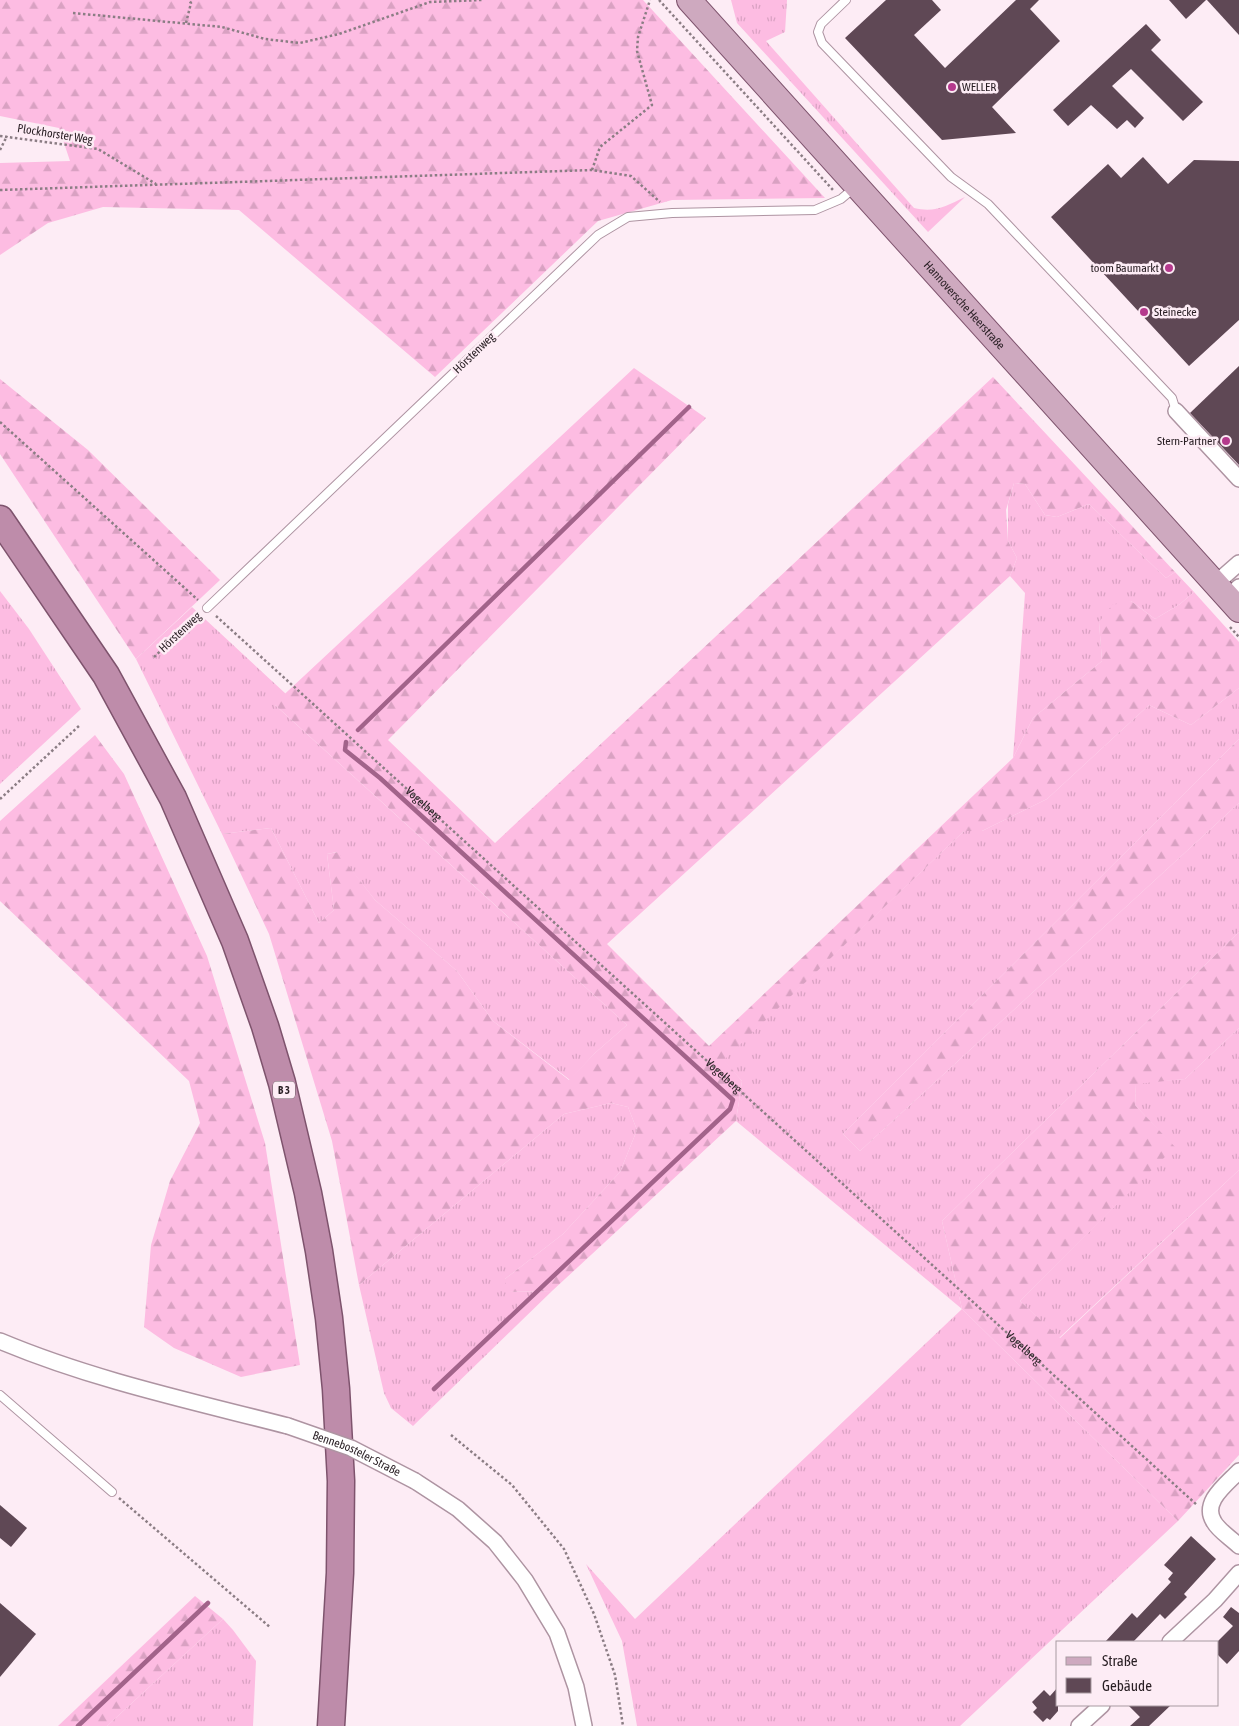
<svg xmlns="http://www.w3.org/2000/svg" width="1239" height="1726" viewBox="0 0 1239 1726" font-family="'Asap Condensed',sans-serif">
<style>
.grass{fill:url(#grass-tufts)}
.forest{fill:url(#forest-firs)}
.lines{fill:none;stroke-linecap:round;stroke-linejoin:round}
.stream{stroke:#a2638a;stroke-width:4.5}
.building{fill:#5f4855}
.service-casing{stroke:#ae94a2;stroke-width:10}
.minor-casing{stroke:#ae94a2;stroke-width:18}
.primary-casing{stroke:#7e536d;stroke-width:26}
.trunk-casing{stroke:#7e536d;stroke-width:29}
.path{stroke:#8b7d84;stroke-width:2.5;stroke-dasharray:2.5 2.5;stroke-linecap:butt}
.service{stroke:#fff;stroke-width:8}
.minor{stroke:#fff;stroke-width:15}
.primary{stroke:#cea9bf;stroke-width:24}
.trunk{stroke:#be8caa;stroke-width:26}
.minor-bridge-casing{stroke:#ae94a2;stroke-width:18;stroke-linecap:butt}
.minor-bridge{stroke:#fff;stroke-width:15}
.poi-dot{fill:#b53a8d;stroke:#fdecf5;stroke-width:2}
.labels{text-anchor:middle;stroke-width:5;stroke-linejoin:round;paint-order:stroke}
.shield{fill:#fdecf5;stroke:#685c62;stroke-width:1}
.shield-label{font-size:11px;font-weight:bold;fill:#281e23}
.poi-label{font-size:12px;fill:#281e23;stroke:#fdecf5;text-anchor:start}
.street-label{font-size:12px;fill:#281e23;stroke:#fdecf5}
</style>
<defs>
<pattern id="grass-tufts" width="24" height="20" patternUnits="userSpaceOnUse" patternTransform="scale(1.25)"><rect width="24" height="20" fill="#fdbce2"/><path d="M3 7l-1-3M5 7V3M7 7l1-3M15 17l-1-3M17 17v-4M19 17l1-3" fill="none" stroke="#d9a1c2"/></pattern>
<pattern id="forest-firs" width="22" height="20" patternUnits="userSpaceOnUse" patternTransform="scale(1.25)"><rect width="22" height="20" fill="#fdbce2"/><path d="M5 1l3.5 6h-7zM16 11l3.5 6h-7z" fill="#d9a1c2"/></pattern>
</defs>
<rect width="100%" height="100%" fill="#fdecf5"/>
<g class="grass">
<path d="M 731,0 L 787,0 L 785,32 L 766,41 L 914,208 C 935,213 946,206 965,197 L 928,232 L 737,23 Z"/>
<path d="M 1014,483 L 1025,484 L 1045,515 L 1057,517 L 1089,504 L 1166,578 L 1175,572 L 1194,592 L 1180,604 L 1155,619 L 1131,601 L 1099,622 L 1102,661 L 1033,718 L 1013,758 L 1025,593 L 1010,576 L 1017,558 L 1008,541 L 1008,504 Z"/>
<path d="M 0,591 L 29,629 L 81,709 L 0,784 Z"/>
<path d="M 192,607 L 286,694 L 275,705 L 627,1025 L 595,1053 L 570,1080 L 493,1021 L 457,971 L 375,900 L 337,852 L 327,854 L 334,910 L 319,923 L 271,828 L 222,834 L 136,659 Z"/>
<path d="M 1239,688 L 1239,739 L 843,1134 L 860,1151 L 1239,803 L 1239,932 L 942,1221 L 962,1309 L 1178,1521 L 960,1726 L 637,1726 L 622,1641 L 586,1564 L 635,1619 L 962,1309 L 736,1121 L 742,1081 L 723,1060 L 964,831 L 982,831 L 1047,799 L 1149,705 L 1191,725 Z"/>
<path d="M 1239,1028 L 1239,1170 L 1059,1338 L 1020,1301 L 1174,1147 L 1135,1105 L 1136,1083 L 1185,1079 Z"/>
<path d="M 611,1103 L 628,1107 L 637,1130 L 620,1172 L 563,1234 L 505,1279 L 506,1292 L 552,1291 L 413,1426 L 391,1408 L 384,1393 L 359,1285 L 564,1114 Z"/>
<path d="M 223,1619 L 233,1630 L 256,1661 L 253,1726 L 107,1726 Z"/>
</g>
<g class="forest">
<path d="M 0,0 L 643,0 L 825,198 L 672,200 L 598,221 L 435,377 L 239,210 L 103,207 L 48,223 L 0,255 L 0,163 L 70,161 L 59,128 L 0,116 Z"/>
<path d="M 634,368 L 706,418 L 388,740 L 495,843 L 993,377 L 1175,572 L 1166,578 L 1089,504 L 1057,517 L 1045,515 L 1025,484 L 1014,483 L 1006,510 L 1008,541 L 1017,558 L 1010,576 L 607,944 L 709,1046 L 1013,758 L 1033,718 L 1102,661 L 1099,622 L 1112,605 L 1131,601 L 1155,619 L 1180,604 L 1194,592 L 1239,642 L 1239,688 L 1191,725 L 1149,705 L 1047,799 L 982,831 L 964,831 L 724,1060 L 742,1081 L 736,1121 L 552,1291 L 505,1292 L 505,1279 L 563,1234 L 620,1172 L 637,1130 L 628,1107 L 611,1103 L 564,1114 L 359,1285 L 332,1141 L 269,934 L 222,834 L 271,828 L 319,923 L 334,910 L 327,854 L 338,852 L 375,900 L 457,971 L 493,1021 L 569,1080 L 595,1053 L 627,1025 L 274,704 Z"/>
<path d="M 0,379 L 88,450 L 220,580 L 136,659 L 0,454 Z"/>
<path d="M 95,735 L 124,774 L 207,956 L 265,1143 L 300,1365 L 241,1377 L 174,1348 L 144,1327 L 151,1245 L 170,1181 L 200,1123 L 189,1081 L 0,901 L 0,821 Z"/>
<path d="M 1239,739 L 1239,803 L 860,1151 L 843,1134 Z"/>
<path d="M 1239,932 L 1239,1028 L 1185,1079 L 1136,1084 L 1135,1105 L 1175,1147 L 1020,1301 L 1060,1338 L 1239,1170 L 1239,1455 L 1178,1521 L 962,1309 L 942,1221 Z"/>
<path d="M 195,1596 L 223,1619 L 107,1726 L 58,1726 Z"/>
</g>
<g class="lines">
<g class="stream">
<path d="M 358,730 L 689,407"/>
<path d="M 346,742 L 345,750 L 380,778 L 733,1100 L 730,1109 L 434,1389"/>
<path d="M 78,1726 L 208,1603"/>
</g>
</g>
<g class="building">
<path d="M 886,0 L 932,0 L 941,10 L 914,35 L 945,68 L 1016,0 L 1039,0 L 1030,9 L 1060,41 L 992,107 L 1016,133 L 942,140 L 845,38 Z"/>
<path d="M 1169,0 L 1206,0 L 1186,19 Z"/>
<path d="M 1207,0 L 1239,0 L 1239,35 Z"/>
<path d="M 1146,24 L 1161,40 L 1151,50 L 1203,102 L 1183,121 L 1131,69 L 1112,86 L 1144,118 L 1135,128 L 1127,120 L 1117,129 L 1091,105 L 1068,126 L 1053,110 Z"/>
<path d="M 1143,157 L 1168,184 L 1194,160 L 1239,161 L 1239,320 L 1189,366 L 1051,217 L 1108,164 L 1121,178 Z"/>
<path d="M 1239,366 L 1239,465 L 1190,413 Z"/>
<path d="M 0,1505 L 27,1528 L 11,1547 L 0,1538 Z"/>
<path d="M 1191,1536 L 1216,1559 L 1184,1594 L 1187,1597 L 1165,1619 L 1160,1614 L 1133,1642 L 1105,1642 L 1132,1613 L 1137,1618 L 1171,1582 L 1168,1579 L 1173,1573 L 1164,1565 Z"/>
<path d="M 0,1603 L 36,1634 L 0,1677 Z"/>
<path d="M 1231,1607 L 1239,1613 L 1239,1651 L 1227,1664 L 1218,1655 L 1218,1641 L 1233,1626 L 1223,1617 Z"/>
<path d="M 1058,1687 L 1058,1711 L 1050,1720 L 1047,1718 L 1043,1722 L 1033,1712 L 1037,1708 L 1032,1702 L 1044,1690 L 1050,1696 Z"/>
<path d="M 1128,1705 L 1171,1705 L 1149,1726 L 1130,1726 L 1140,1717 Z"/>
</g>
<g class="lines">
<defs>
<g id="service">
<path d="M 846,0 L 821,24 L 818,32 L 822,43 L 951,177 L 988,204 L 1172,398 L 1176,411"/>
<path d="M 207,608 L 598,235 L 628,217 L 672,213 L 815,210 L 841,199 L 854,188"/>
<path d="M 0,1395 L 112,1492"/>
</g>
<g id="minor">
<path d="M 1176,411 L 1239,479"/>
<path d="M 1215,584 L 1239,563"/>
<path d="M 1228,597 L 1239,587"/>
<path d="M 0,1341 C 93,1380 191,1401 288,1426"/>
<path d="M 1239,1471 C 1227,1484 1201,1502 1214,1522 C 1219,1531 1231,1538 1239,1546"/>
<path d="M 415,1481 L 458,1509 L 495,1542 L 525,1580 L 557,1633 L 576,1687 L 584,1726"/>
<path d="M 1170,1642 L 1215,1600 L 1239,1573"/>
<path d="M 1079,1726 L 1102,1705"/>
</g>
<g id="primary">
<path id="s2" d="M 689,0 L 1239,610"/>
</g>
<path id="trunk" d="M 0,519 L 106,675 L 173,798 L 235,941 L 265,1026 L 282,1083 L 308,1193 L 319,1251 L 329,1318 L 336,1389 L 341,1481 L 340,1573 L 331,1726"/>
</defs>
<use href="#service" class="service-casing"/>
<use href="#minor" class="minor-casing"/>
<use href="#primary" class="primary-casing"/>
<use href="#trunk" class="trunk-casing"/>
<g class="path">
<path d="M 659,0 L 833,190"/>
<path d="M 73,13 L 222,27 L 265,39 L 300,43 L 339,34 L 430,2 L 482,0"/>
<path d="M 186,23 L 191,3 L 189,0"/>
<path d="M 0,136 L 98,149 L 156,184"/>
<path d="M 0,150 L 7,136"/>
<path d="M 592,170 L 600,147 L 652,105 L 637,51 L 638,37 L 650,0"/>
<path d="M 0,190 L 592,170 L 631,176 L 660,202"/>
<path d="M 0,422 L 198,600"/>
<path id="s1" d="M 216,616 L 1197,1505"/>
<path d="M 1230,627 L 1239,637"/>
<path d="M 154,657 L 200,614"/>
<path d="M 0,799 L 80,725"/>
<path d="M 451,1435 L 512,1485 L 564,1549 L 594,1614 L 615,1675 L 623,1726"/>
<path d="M 119,1498 L 271,1628"/>
</g>
<use href="#service" class="service"/>
<use href="#minor" class="minor"/>
<use href="#primary" class="primary"/>
<use href="#trunk" class="trunk"/>
<defs>
<g id="minor-bridge">
<path id="s3" d="M 288,1426 L 351,1448 L 415,1481"/>
</g>
</defs>
<use href="#minor-bridge" class="minor-bridge-casing"/>
<use href="#minor-bridge" class="minor-bridge"/>
</g>
<g class="poi-dot">
<circle cx="952" cy="87" r="5"/>
<circle cx="1169" cy="268" r="5"/>
<circle cx="1144" cy="312" r="5"/>
<circle cx="1226" cy="441" r="5"/>
</g>
<g class="labels">
<rect class="shield" x="273" y="1081.5" width="22" height="17" rx="4"/>
<g class="shield-label">
<text x="284" y="1094">B 3</text>
</g>
<g class="poi-label">
<text x="962" y="91">WELLER</text>
<text x="1159" y="272" text-anchor="end">toom Baumarkt</text>
<text x="1154" y="316">Steinecke</text>
<text x="1216" y="445" text-anchor="end">Stern-Partner</text>
</g>
<g class="street-label">
<text transform="translate(55 134) rotate(9)" y="4">Plockhorster Weg</text>
<text dy="4" stroke="none"><textPath href="#s2" startOffset="411">Hannoversche Heerstraße</textPath></text>
<text transform="translate(474 353) rotate(-44)" y="4">Hörstenweg</text>
<text transform="translate(180 632) rotate(-43)" y="4">Hörstenweg</text>
<text dy="4" stroke="none"><textPath href="#s1" startOffset="280">Vogelberg</textPath></text>
<text dy="4" stroke="none"><textPath href="#s1" startOffset="685">Vogelberg</textPath></text>
<text dy="4" stroke="none"><textPath href="#s1" startOffset="1090">Vogelberg</textPath></text>
<text dy="4" stroke="none"><textPath href="#s3" startOffset="74">Bennebosteler Straße</textPath></text>
</g>
</g>
<rect x="1056" y="1641" width="162" height="65" fill="#fdecf5" stroke="#a89aa1"/>
<rect x="1066" y="1657" width="25" height="8" fill="#cea9bf" stroke="#a89aa1"/>
<text x="1102" y="1666" font-size="15" fill="#281e23">Straße</text>
<rect x="1066" y="1678" width="25" height="15" fill="#5f4855" stroke="#a89aa1"/>
<text x="1102" y="1691" font-size="15" fill="#281e23">Gebäude</text>
</svg>
